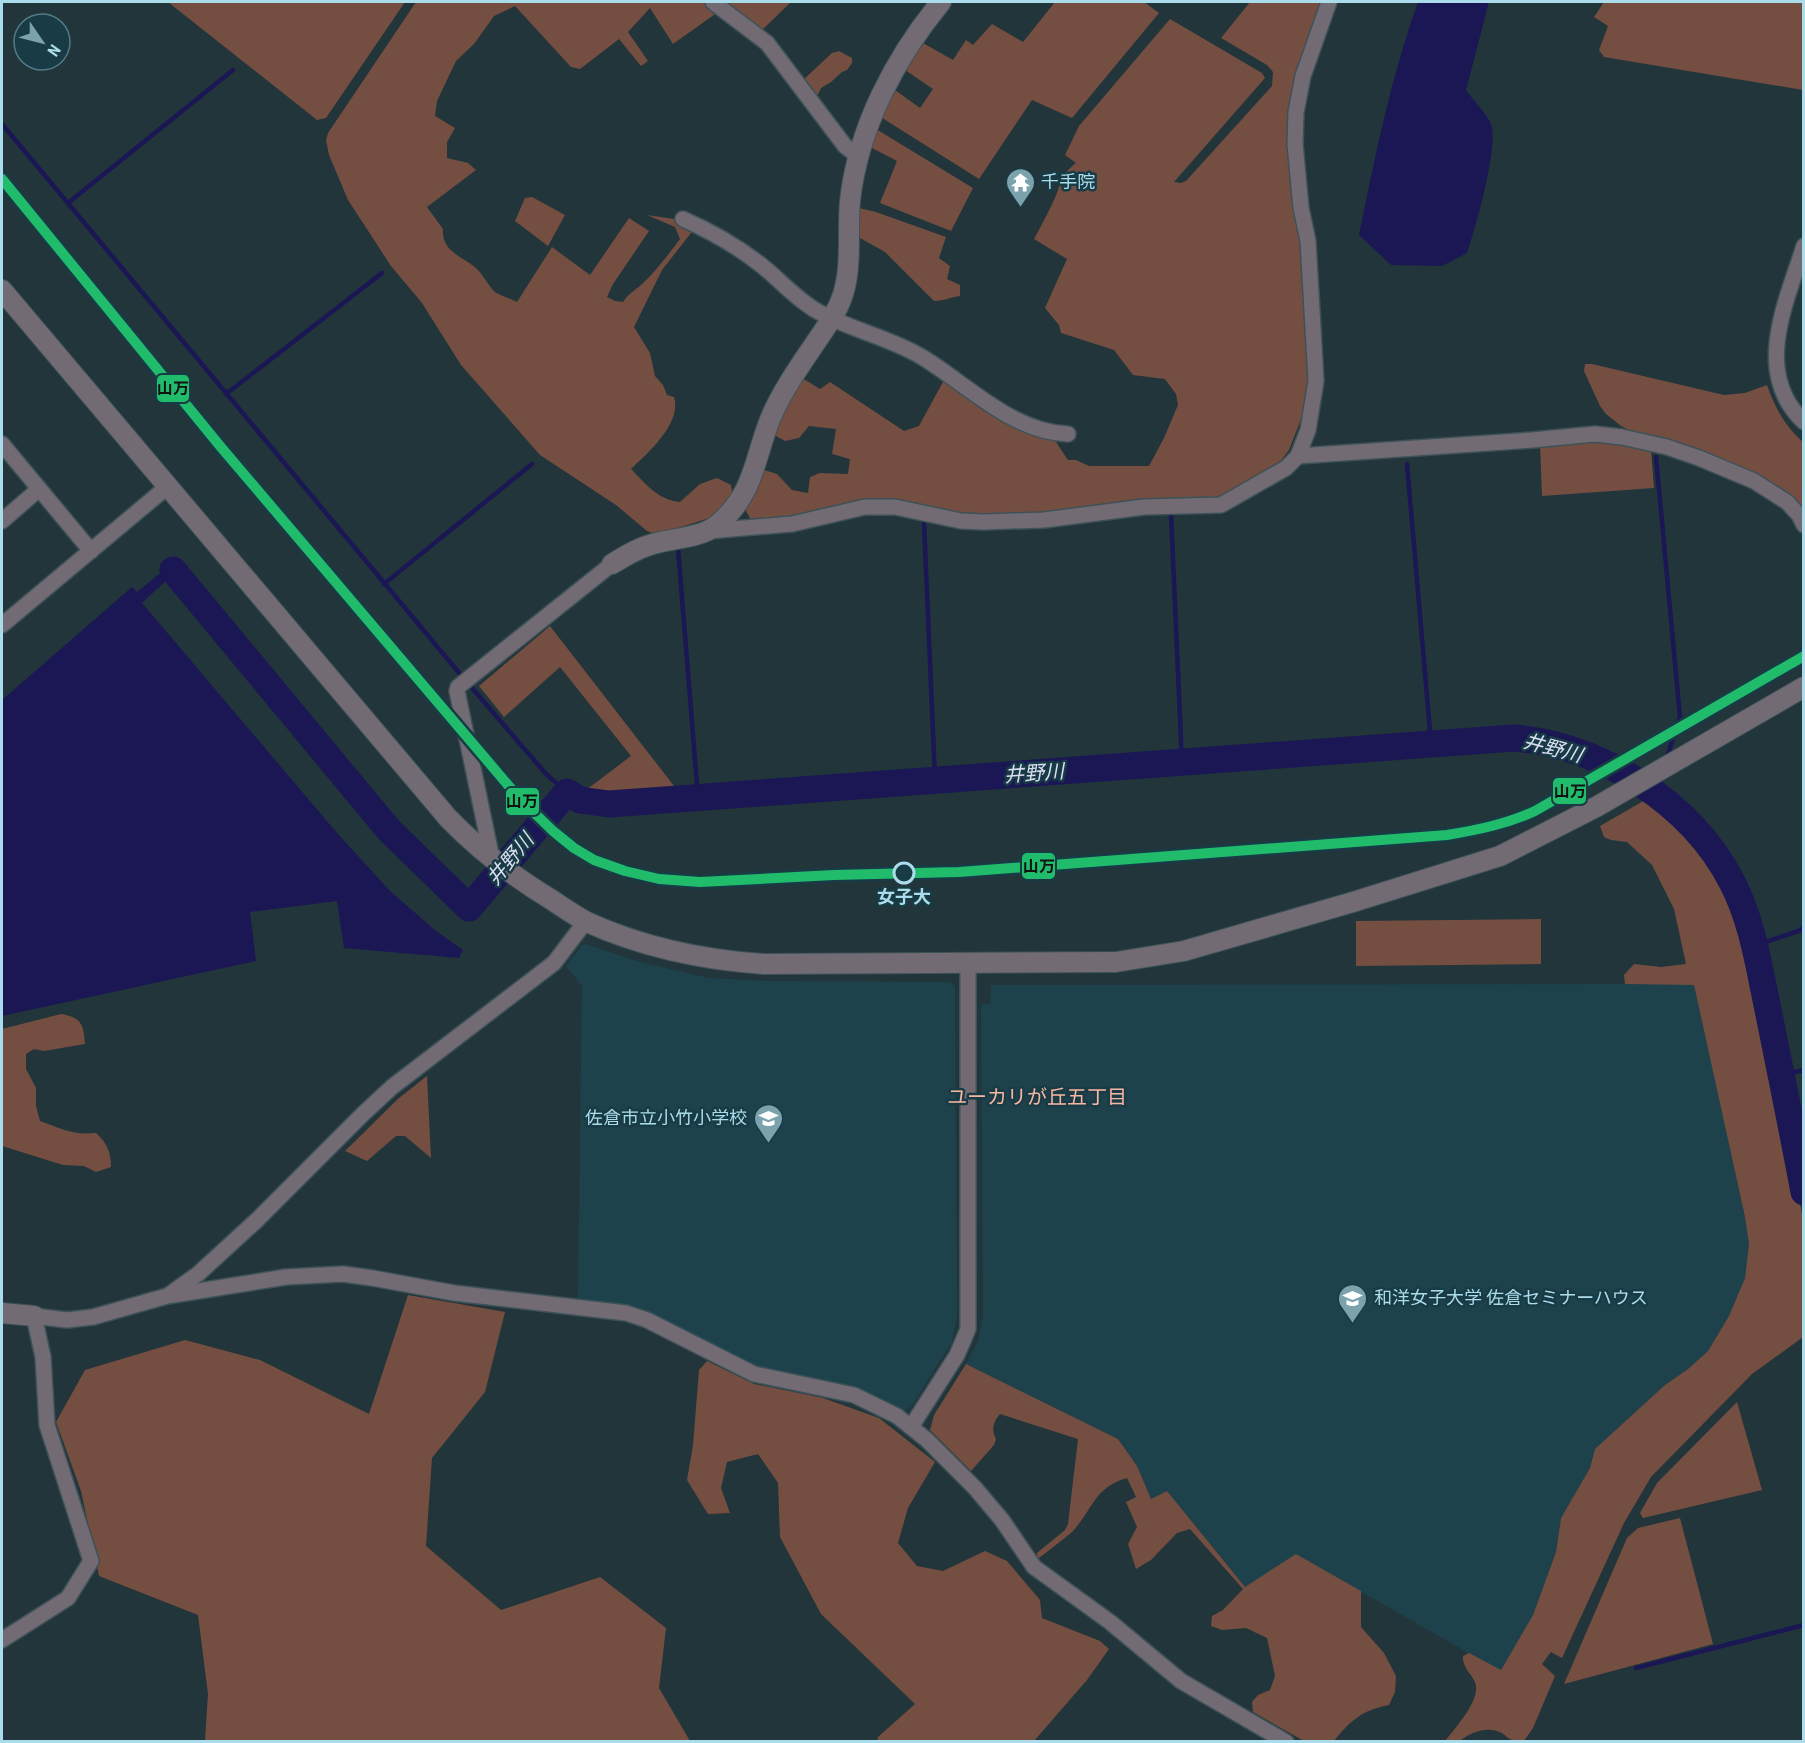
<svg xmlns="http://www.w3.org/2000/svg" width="1805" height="1743" viewBox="0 0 1805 1743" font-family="'Roboto Condensed','Noto Sans JP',sans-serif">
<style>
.built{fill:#1e424c}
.green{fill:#754e42}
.water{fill:#1a1754}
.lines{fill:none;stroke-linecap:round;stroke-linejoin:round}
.stream{stroke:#1a1754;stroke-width:4.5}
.river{stroke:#1a1754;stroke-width:27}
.minor-casing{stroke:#3d5258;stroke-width:18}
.tertiary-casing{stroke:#3d5258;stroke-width:22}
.minor{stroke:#736b73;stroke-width:15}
.tertiary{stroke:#736b73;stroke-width:20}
.metro-1-casing{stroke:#183b45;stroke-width:15}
.metro-1{stroke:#20bc6c;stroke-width:10}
.stop-dot{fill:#183b45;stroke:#abdceb;stroke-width:3}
.labels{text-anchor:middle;stroke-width:5;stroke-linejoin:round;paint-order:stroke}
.poi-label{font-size:18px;fill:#abdceb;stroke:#183b45;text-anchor:start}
.stop-label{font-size:18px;font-weight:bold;fill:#abdceb;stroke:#183b45}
.water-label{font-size:20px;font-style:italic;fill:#dadef3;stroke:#183b45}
.neighbourhood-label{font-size:20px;fill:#f7b7a3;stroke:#183b45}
.line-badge{stroke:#183b45;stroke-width:2}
.pale-badge-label{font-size:16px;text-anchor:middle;font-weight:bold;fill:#111}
</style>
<rect width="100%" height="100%" fill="#22353a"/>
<g class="built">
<path d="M 586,944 L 640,962 L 709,978 L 768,981 L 946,982 L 950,982 L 955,987 L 957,1316 L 952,1342 L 911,1407 L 905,1410 L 869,1393 L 754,1366 L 648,1313 L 628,1307 L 578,1299 L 582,986 L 566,966 L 582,945 Z"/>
<path d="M 1694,984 L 1745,1217 L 1749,1244 L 1745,1278 L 1729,1316 L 1708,1351 L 1688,1369 L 1665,1385 L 1595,1449 L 1590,1468 L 1561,1518 L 1556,1552 L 1533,1615 L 1500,1671 L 1297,1555 L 1245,1587 L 1167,1491 L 1151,1499 L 1137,1466 L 1118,1439 L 966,1364 L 978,1342 L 983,1315 L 981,1004 L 990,1004 L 991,985 Z"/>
</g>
<g class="green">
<path d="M 168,2 L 405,2 L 326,118 L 317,120 Z"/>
<path d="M 416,2 L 704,2 L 718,12 L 673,44 L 650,8 L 628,32 L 648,61 L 641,66 L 619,39 L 580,69 L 571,67 L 515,6 L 494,16 L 474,44 L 456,61 L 437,101 L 435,116 L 455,128 L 447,142 L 447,158 L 468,163 L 476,170 L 427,207 L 443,229 C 441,253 464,256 478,270 C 483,275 490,288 495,292 C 501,296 510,298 517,302 L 552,247 L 590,275 L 629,218 L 649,231 L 613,284 L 607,297 L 615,301 L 623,302 C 628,294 634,291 641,285 C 656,271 668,255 680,239 L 675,227 L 647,215 L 674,219 L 691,227 L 691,233 L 662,270 L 634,327 L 650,353 L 655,376 L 663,385 L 667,395 L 674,397 C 682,423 649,452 631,469 C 646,484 658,500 680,502 L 700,484 L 717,478 L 731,485 L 733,498 L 709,518 L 657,535 L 647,531 L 616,505 L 540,455 L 461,365 L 422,303 L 391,266 L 348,200 L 329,155 L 326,140 L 328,133 Z"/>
<path d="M 721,2 L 791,2 L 760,32 Z"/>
<path d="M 1055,2 L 1144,2 L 1159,13 L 1072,118 L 1032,100 L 979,179 L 879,116 L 895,90 L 920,108 L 933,89 L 905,70 L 923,43 L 953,60 L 966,40 L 973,45 L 992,24 L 1023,42 Z"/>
<path d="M 1250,2 L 1322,2 L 1290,111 L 1287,146 L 1290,181 L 1302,243 L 1308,381 L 1305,409 L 1298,427 L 1289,450 L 1279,463 L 1219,500 L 981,518 L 895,503 L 789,519 L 752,522 L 744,507 L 764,470 L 777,474 L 792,490 L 808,493 L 810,477 L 820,473 L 848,474 L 850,459 L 832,454 L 836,429 L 809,426 L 799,438 L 785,441 L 774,435 L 778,418 L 802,378 L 820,389 L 830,382 L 904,431 L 919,426 L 944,380 L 1054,439 L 1068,460 L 1076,460 L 1089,466 L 1149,466 L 1164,438 L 1178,405 L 1176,394 L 1165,379 L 1133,375 L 1114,350 L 1061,333 L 1059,325 L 1045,308 L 1067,259 L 1034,239 C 1041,226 1048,213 1054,200 C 1062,183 1059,176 1076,163 L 1065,155 L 1079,126 L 1170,19 L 1262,73 L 1265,78 L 1174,182 L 1181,183 L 1186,181 L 1272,86 L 1273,72 L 1267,65 L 1221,38 Z"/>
<path d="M 1604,2 L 1803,2 L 1803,90 L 1604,57 L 1599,50 L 1608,26 L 1594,17 Z"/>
<path d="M 839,51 L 852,58 L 852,63 L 847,70 L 842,72 L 831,82 L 821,88 L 815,101 L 802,81 L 832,53 Z"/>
<path d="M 876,129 L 973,188 L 951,231 L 880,203 L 897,161 L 870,147 Z"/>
<path d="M 532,197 L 565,215 L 548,246 L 515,221 L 525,198 Z"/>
<path d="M 859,208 L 876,212 L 946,237 L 939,258 L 950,266 L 947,279 L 960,285 L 960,296 C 951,297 944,301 934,301 L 885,252 L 860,238 Z"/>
<path d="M 1585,364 L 1592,364 L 1724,395 L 1745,393 L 1767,385 C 1775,408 1785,426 1803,442 L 1803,510 L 1758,476 L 1705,452 L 1633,432 L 1621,426 L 1606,414 L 1600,406 L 1584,371 Z"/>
<path d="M 1596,440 L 1651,450 L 1654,488 L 1542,496 L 1540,444 Z"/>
<path d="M 550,626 L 681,795 C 648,794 614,805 582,793 L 631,756 L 560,667 L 504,717 L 479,686 Z"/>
<path d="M 1652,796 L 1669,812 L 1708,854 L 1716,865 L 1729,889 L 1749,944 L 1803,1219 L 1803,1337 L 1752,1374 L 1651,1477 L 1624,1523 L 1562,1658 L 1551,1652 L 1542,1664 L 1555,1676 L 1533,1728 L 1524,1741 C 1506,1742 1509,1735 1497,1731 C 1484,1727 1469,1733 1460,1741 L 1445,1741 C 1455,1728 1482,1699 1475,1682 C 1471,1673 1462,1667 1463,1656 L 1469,1653 L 1501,1670 L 1533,1615 L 1556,1552 L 1561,1518 L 1590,1468 L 1595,1449 L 1665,1385 L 1688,1369 L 1708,1351 L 1729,1316 L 1745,1278 L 1749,1244 L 1745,1217 L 1694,985 L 1625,984 L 1624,975 L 1634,964 L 1661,967 L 1686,964 L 1674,909 L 1652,865 L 1627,842 L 1611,840 L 1604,837 L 1600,826 Z"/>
<path d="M 1541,919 L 1541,964 L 1356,966 L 1356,921 Z"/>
<path d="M 61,1014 C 81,1017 84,1025 85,1044 L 44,1051 L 34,1049 L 26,1054 L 26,1069 L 36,1088 L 36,1106 L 40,1121 C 62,1129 72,1135 96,1133 C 107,1143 111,1152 111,1167 L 96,1172 L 84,1166 L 63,1165 L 2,1146 L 2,1029 Z"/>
<path d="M 427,1076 L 431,1158 L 405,1136 L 396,1136 L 367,1161 L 345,1151 L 399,1098 Z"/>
<path d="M 408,1295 L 505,1312 L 485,1392 L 432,1458 L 426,1546 L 501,1610 L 600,1577 L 666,1628 L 659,1688 L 690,1741 L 205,1741 L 208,1694 L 198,1615 L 99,1576 L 81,1491 L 56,1422 L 85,1370 L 185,1340 L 260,1360 L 369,1414 Z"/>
<path d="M 707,1361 L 754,1384 L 823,1398 L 879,1418 L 935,1462 L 908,1508 L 898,1543 L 917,1566 L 943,1571 L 985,1551 L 1007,1561 L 1040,1600 L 1042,1618 L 1100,1641 L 1109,1649 L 1087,1680 L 1034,1741 L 877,1741 L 878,1737 L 915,1704 L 821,1614 L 780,1537 L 778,1483 L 758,1454 L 727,1462 L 721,1488 L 730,1513 L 708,1514 L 687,1480 L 693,1445 L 699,1370 Z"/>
<path d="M 966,1364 L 1118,1439 L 1137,1466 L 1151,1499 L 1167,1491 L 1245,1587 L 1296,1554 L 1361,1591 L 1361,1627 L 1384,1653 L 1396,1676 L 1395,1692 L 1389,1705 C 1362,1710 1350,1721 1334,1741 L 1304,1741 L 1253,1712 L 1252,1702 L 1258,1695 L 1270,1690 L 1275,1676 L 1267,1638 L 1246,1628 L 1222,1630 L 1211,1626 L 1212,1616 L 1223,1610 L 1243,1589 L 1190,1529 L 1177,1533 L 1151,1560 L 1136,1569 L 1128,1544 L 1137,1527 L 1126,1502 L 1136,1497 L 1127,1478 C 1093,1488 1093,1510 1072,1532 C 1062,1541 1050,1549 1039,1558 L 1037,1557 L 1037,1553 L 1065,1530 L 1068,1524 L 1078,1439 L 1000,1414 C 993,1422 991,1429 996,1439 L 994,1445 L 971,1471 L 930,1430 L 934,1415 Z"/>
<path d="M 1737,1402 L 1762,1490 L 1643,1518 L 1640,1513 L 1657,1483 Z"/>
<path d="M 1680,1518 L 1713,1644 L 1564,1684 L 1627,1538 L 1638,1528 Z"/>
</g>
<g class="water">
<path d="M 1418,2 L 1489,2 L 1466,90 C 1473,100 1487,114 1491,124 C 1499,145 1475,230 1467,253 L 1442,266 L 1391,265 L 1359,235 C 1375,156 1391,77 1418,2 Z"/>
<path d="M 165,569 L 171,576 L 142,603 L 337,833 L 390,891 L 436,931 L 463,950 L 459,958 L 344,948 L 337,901 L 250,912 L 256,961 L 2,1016 L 2,700 L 132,587 L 137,592 Z"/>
</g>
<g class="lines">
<g class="stream">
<path d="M 2,124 L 460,674 L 546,774 L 567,792"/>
<path d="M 68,203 L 233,70"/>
<path d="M 226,394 L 382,273"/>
<path d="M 1656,457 L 1680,717 L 1666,760"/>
<path d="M 1407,464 L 1431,743"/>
<path d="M 1171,514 L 1182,762"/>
<path d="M 924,522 L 935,780"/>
<path d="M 678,548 L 698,797"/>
<path d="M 165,576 L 173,570"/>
<path d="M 384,584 L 532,464"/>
<path d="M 1656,792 L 1661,777"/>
<path d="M 1754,946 L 1801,930 L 1804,926"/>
<path d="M 1782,1075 L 1804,1070"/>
<path d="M 1636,1668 L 1804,1625"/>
</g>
<path class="river" d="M 173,570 L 389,830 L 469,908 L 567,792 L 580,800 L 609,804 L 1514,738 C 1601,745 1692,804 1732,882 C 1751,918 1758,961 1766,1000 C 1779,1064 1792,1128 1804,1192"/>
<defs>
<g id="minor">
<path d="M 713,2 L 767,43 L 845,146 L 858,156"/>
<path d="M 683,219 C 710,231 737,246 761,265 C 780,280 796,299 817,311 C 850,330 889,337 922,357 C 968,385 1012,432 1068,434"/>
<path d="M 1804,246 C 1786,303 1752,373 1804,422"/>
<path d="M 2,444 L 91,551"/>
<path d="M 1298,456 L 1532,440 L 1595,434 L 1622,437 L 1667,447 L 1699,458 L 1754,481 L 1787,502 L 1799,515 L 1804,525"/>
<path d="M 2,521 L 39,489"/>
<path d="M 708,531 L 792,524 L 865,507 L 895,507 L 961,521 L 983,522 L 1044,520 L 1144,507 L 1221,505 L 1286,468 L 1298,456 L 1308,430 L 1316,381 L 1308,241 L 1301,208 L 1295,144 L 1296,112 L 1303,76 L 1329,2"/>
<path d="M 2,625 L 167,487"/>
<path d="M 492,859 L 457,691 L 458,687 L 612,564"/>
<path d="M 170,1294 L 198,1274 L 257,1220 L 364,1113 L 392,1087 L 554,963 L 586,921"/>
<path d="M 911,1427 L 957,1355 L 968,1329 L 968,964"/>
<path d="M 2,1640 L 68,1598 L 91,1561 L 47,1425 L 43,1357 L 34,1316 L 67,1320 L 93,1317 L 167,1296 L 286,1277 L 343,1274 L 372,1278 L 454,1293 L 626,1313 L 647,1320 L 754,1374 L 854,1395 L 897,1416 L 927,1440 L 975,1488 L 1002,1520 L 1034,1567 L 1110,1622 L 1181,1681 L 1286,1742"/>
</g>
<g id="tertiary">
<path d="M 2,290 L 448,818 C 479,850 514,877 552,900 C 564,908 575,916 587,922 C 642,947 704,960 764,964 L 1116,962 L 1184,951 L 1353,902 L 1500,856 L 1596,807 L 1804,687"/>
<path d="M 612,564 C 625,556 638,548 653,544 C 673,538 701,538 717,525 C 755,494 754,458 771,417 C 783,389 801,364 818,339 C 826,327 836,314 841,300 C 853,269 847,234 850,201 C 858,128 895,58 941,2"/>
<path d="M 2,1313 L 34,1316"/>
</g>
</defs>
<use href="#minor" class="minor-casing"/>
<use href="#tertiary" class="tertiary-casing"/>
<use href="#minor" class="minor"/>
<use href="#tertiary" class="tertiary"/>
<defs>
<path id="metro-1" d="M 2,179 L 220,446 L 519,798 L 553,831 L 574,848 L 594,860 L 625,871 L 659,879 L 700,882 L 834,875 L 959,872 L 1447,835 C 1477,830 1507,824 1535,811 L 1804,656"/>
</defs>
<use href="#metro-1" class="metro-1-casing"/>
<use href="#metro-1" class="metro-1"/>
</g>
<defs>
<symbol id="temple-pin" viewBox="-11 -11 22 30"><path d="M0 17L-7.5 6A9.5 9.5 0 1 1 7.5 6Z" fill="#7ba2ad" stroke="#183b45"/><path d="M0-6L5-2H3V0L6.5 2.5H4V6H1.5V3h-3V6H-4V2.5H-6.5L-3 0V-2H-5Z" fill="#fff"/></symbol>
<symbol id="school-pin" viewBox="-11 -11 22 30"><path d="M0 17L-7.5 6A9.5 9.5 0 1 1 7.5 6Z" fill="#7ba2ad" stroke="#183b45"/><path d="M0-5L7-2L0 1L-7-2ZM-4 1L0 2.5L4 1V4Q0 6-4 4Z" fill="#fff"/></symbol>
<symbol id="university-pin" viewBox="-11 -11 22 30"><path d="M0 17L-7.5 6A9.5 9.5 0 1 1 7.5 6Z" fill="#7ba2ad" stroke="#183b45"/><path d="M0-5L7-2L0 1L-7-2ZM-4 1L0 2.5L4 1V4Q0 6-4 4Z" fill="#fff"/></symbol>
</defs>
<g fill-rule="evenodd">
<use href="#temple-pin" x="1004" y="166" width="33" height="45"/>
<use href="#school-pin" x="752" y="1102" width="33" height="45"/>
<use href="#university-pin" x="1336" y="1282" width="33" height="45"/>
</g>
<circle class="stop-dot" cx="904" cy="873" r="10"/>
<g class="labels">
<g class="poi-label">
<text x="1041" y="188">千手院</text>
<text x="747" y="1124" text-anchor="end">佐倉市立小竹小学校</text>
<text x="1374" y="1304">和洋女子大学 佐倉セミナーハウス</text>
</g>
<g class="stop-label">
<text x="904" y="903">女子大</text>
</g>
<g class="water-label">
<text transform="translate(1553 748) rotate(15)" y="7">井野川</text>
<text transform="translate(1034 773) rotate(-4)" y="7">井野川</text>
<text transform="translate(510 859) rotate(-50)" y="7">井野川</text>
</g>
<g class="neighbourhood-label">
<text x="1037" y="1104">ユーカリが丘五丁目</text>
</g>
</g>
<g class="line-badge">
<rect x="156" y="374" width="34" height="29" rx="6" fill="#20bc6c"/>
<rect x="1552" y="777" width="35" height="28" rx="6" fill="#20bc6c"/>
<rect x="505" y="787" width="35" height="29" rx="6" fill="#20bc6c"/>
<rect x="1021" y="852" width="35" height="28" rx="6" fill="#20bc6c"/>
</g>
<g class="pale-badge-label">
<text x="173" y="394">山万</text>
<text x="1570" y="797">山万</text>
<text x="522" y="807">山万</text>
<text x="1039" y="872">山万</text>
</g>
<rect width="1805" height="1743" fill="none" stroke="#abdceb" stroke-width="6"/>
<g transform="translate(42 42) rotate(125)"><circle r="28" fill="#183b45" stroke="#537b87" stroke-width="1.5"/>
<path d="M0-4.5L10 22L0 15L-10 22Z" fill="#7ba2ad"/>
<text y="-9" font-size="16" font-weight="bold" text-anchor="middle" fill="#abdceb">N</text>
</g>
</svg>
